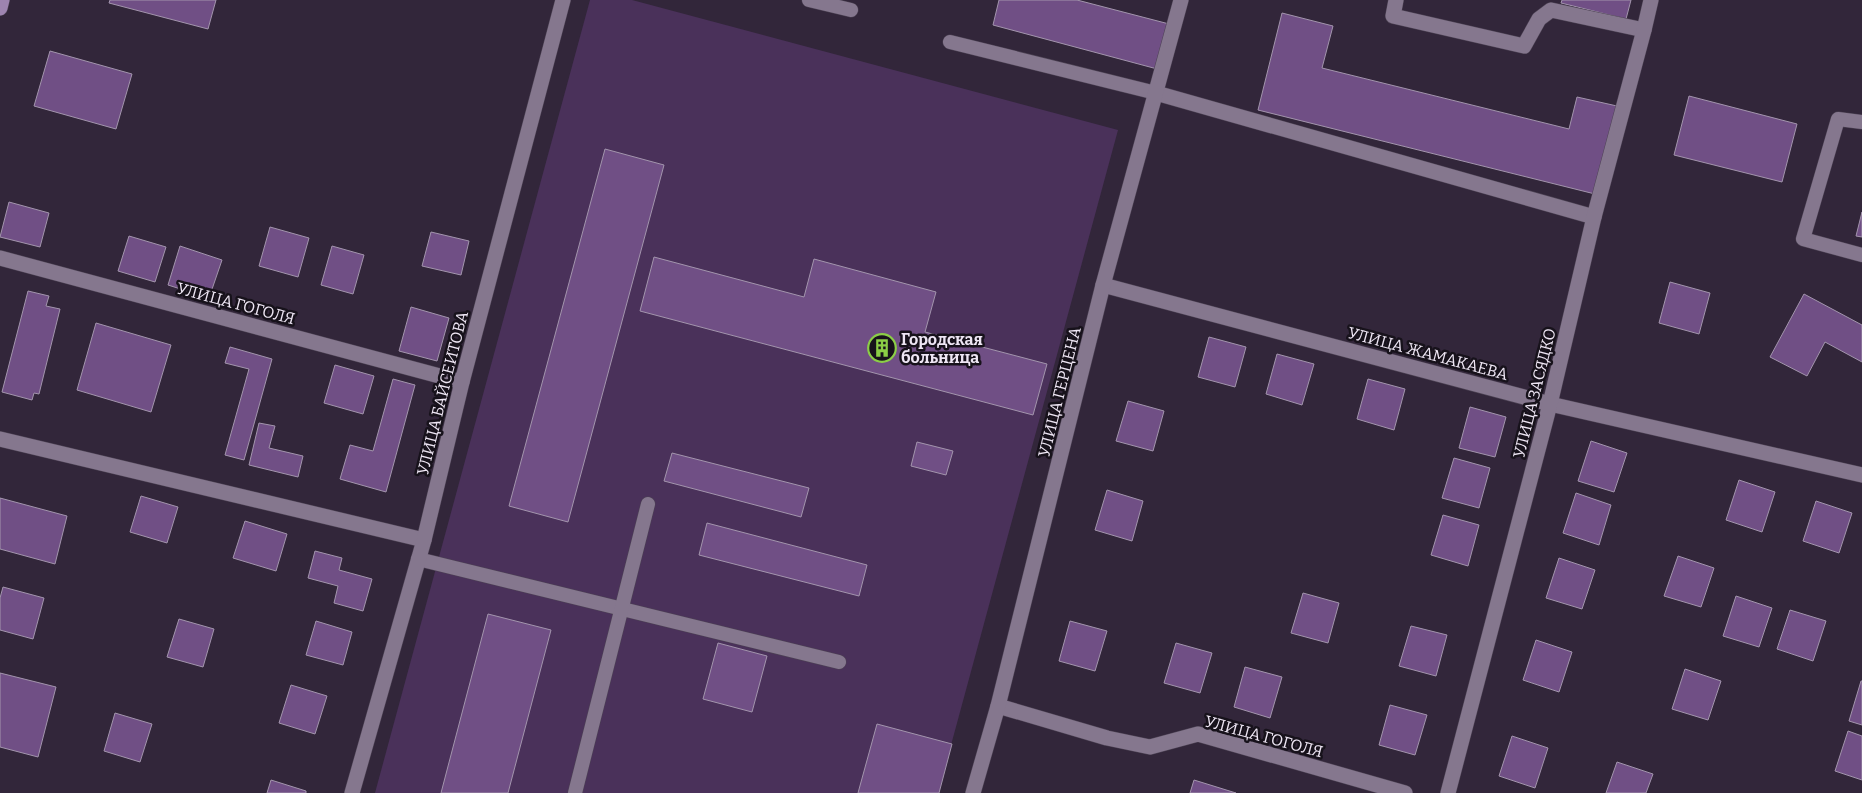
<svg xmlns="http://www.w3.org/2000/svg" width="1862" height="793" viewBox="0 0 1862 793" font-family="Bitter,serif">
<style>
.green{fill:#4a315a}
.building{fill:#704f85;stroke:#a395ad}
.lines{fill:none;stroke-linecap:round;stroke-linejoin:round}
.lane-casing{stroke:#4d4354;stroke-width:15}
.street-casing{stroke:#4d4354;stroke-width:16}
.primary-casing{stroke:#4d4354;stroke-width:16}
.lane{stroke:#85778e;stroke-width:14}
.street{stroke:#85778e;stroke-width:15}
.primary{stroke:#9e84b0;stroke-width:15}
.labels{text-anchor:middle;stroke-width:5;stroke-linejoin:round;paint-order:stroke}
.street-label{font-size:16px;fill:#eee6f4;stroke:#17121b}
.poi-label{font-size:16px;font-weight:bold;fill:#eee6f4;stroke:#17121b;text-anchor:start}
</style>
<rect width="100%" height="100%" fill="#32263a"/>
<path class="green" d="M 590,0 L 632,0 L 1118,130 L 938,793 L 375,793 Z"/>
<g class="building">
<path d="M 110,0 L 216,0 L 208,29 L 109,3 Z"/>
<path d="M 999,0 L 1077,0 L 1173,25 L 1161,70 L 993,25 Z"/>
<path d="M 1562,0 L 1631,0 L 1626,19 L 1561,3 Z"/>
<path d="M 1282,13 L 1333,26 L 1322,68 L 1569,129 L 1577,97 L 1617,106 L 1595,194 L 1258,110 Z"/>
<path d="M 50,51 L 132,74 L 116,129 L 34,106 Z"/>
<path d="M 1689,96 L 1797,124 L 1782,182 L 1674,155 Z"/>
<path d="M 605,149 L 664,165 L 568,522 L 509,506 Z"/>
<path d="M 9,202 L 49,213 L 40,247 L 0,237 Z"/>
<path d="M 1862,212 L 1862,237 L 1856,236 Z"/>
<path d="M 270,227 L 309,238 L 298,277 L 259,266 Z"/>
<path d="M 431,232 L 469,241 L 461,275 L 422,266 Z"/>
<path d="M 129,236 L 166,247 L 155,282 L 118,271 Z"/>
<path d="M 180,246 L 222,260 L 209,298 L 168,285 Z"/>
<path d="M 332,246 L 364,255 L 353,294 L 321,285 Z"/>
<path d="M 654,257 L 804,297 L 814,259 L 936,292 L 925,332 L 1047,364 L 1033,415 L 640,311 Z"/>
<path d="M 1670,282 L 1710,293 L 1699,334 L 1659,323 Z"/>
<path d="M 28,291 L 49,296 L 46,306 L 60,309 L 39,394 L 34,393 L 32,400 L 2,392 Z"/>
<path d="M 1804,294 L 1862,325 L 1862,362 L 1825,342 L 1807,376 L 1770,357 Z"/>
<path d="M 411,307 L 449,318 L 437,361 L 399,351 Z"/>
<path d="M 96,323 L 171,345 L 151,412 L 77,390 Z"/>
<path d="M 1209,337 L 1246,347 L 1235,387 L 1198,377 Z"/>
<path d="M 230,347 L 272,359 L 244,460 L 225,455 L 249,369 L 225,363 Z"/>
<path d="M 1277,354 L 1314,364 L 1302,405 L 1266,394 Z"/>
<path d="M 335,365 L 374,376 L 363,414 L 324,403 Z"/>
<path d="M 393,379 L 415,385 L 386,492 L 340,479 L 350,445 L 373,451 Z"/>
<path d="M 1368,379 L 1405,389 L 1394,430 L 1357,419 Z"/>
<path d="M 1128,401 L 1164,411 L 1153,451 L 1116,441 Z"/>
<path d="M 1470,407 L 1506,417 L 1495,457 L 1459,448 Z"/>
<path d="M 259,423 L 275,426 L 269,448 L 303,456 L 298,477 L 249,465 Z"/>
<path d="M 1591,441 L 1627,453 L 1614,492 L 1578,481 Z"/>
<path d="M 917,442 L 953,451 L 946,475 L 911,466 Z"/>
<path d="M 672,453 L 809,488 L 801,517 L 664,481 Z"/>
<path d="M 1454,458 L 1490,468 L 1479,508 L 1442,498 Z"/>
<path d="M 1739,480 L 1775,492 L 1762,532 L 1726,520 Z"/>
<path d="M 1107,490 L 1143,501 L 1132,541 L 1095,530 Z"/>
<path d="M 1576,493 L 1611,505 L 1599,545 L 1563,533 Z"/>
<path d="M 141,496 L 178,507 L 167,543 L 130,532 Z"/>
<path d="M 0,498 L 67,516 L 55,564 L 0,549 Z"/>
<path d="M 1816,501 L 1852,513 L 1839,553 L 1803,541 Z"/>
<path d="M 1443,515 L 1479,525 L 1468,566 L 1431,555 Z"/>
<path d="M 245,521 L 287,534 L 276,571 L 233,558 Z"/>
<path d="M 707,523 L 867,565 L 859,596 L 699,555 Z"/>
<path d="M 315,551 L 342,558 L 339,570 L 372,579 L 363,611 L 334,603 L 338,586 L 308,578 Z"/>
<path d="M 1678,556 L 1714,568 L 1701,607 L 1664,596 Z"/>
<path d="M 1559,558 L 1595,570 L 1582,609 L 1546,598 Z"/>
<path d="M 3,587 L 44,598 L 33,639 L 0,630 L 0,598 Z"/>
<path d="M 1303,593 L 1339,603 L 1328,643 L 1291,633 Z"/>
<path d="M 1736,596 L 1772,608 L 1759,647 L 1723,636 Z"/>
<path d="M 1790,610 L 1826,621 L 1813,661 L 1777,649 Z"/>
<path d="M 488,614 L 551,630 L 508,793 L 441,793 Z"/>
<path d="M 179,619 L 214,629 L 203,667 L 167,657 Z"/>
<path d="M 316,621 L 352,632 L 343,665 L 306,655 Z"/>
<path d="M 1070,621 L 1107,631 L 1095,671 L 1059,661 Z"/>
<path d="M 1411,626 L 1447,635 L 1436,676 L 1399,666 Z"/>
<path d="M 1536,640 L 1572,652 L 1559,692 L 1523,680 Z"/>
<path d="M 718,643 L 767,656 L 752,712 L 703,699 Z"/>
<path d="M 1176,643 L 1212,653 L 1200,693 L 1164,683 Z"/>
<path d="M 1245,667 L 1282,677 L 1270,718 L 1234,707 Z"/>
<path d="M 1685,669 L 1721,681 L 1708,720 L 1672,709 Z"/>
<path d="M 0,673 L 56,687 L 38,757 L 0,747 Z"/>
<path d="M 1861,681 L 1862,681 L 1862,725 L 1849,721 Z"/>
<path d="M 291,685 L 327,696 L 315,734 L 279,723 Z"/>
<path d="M 1390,705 L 1427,715 L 1415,755 L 1379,745 Z"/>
<path d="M 115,713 L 152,724 L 140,762 L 104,751 Z"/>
<path d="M 877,724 L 952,744 L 939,793 L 858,793 Z"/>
<path d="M 1848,731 L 1862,736 L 1862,780 L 1835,771 Z"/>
<path d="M 1512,736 L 1548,748 L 1535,788 L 1499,776 Z"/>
<path d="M 1617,762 L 1653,774 L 1646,793 L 1606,793 Z"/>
<path d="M 271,780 L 306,791 L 306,793 L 267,793 Z"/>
<path d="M 1194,780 L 1236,793 L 1190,793 Z"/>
</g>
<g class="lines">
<defs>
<g id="lane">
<path d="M 809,0 L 851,10"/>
<path d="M 950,42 L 1156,93"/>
<path d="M 1862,122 L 1838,119 L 1803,239 L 1862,255"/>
<path d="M 418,559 L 839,662"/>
<path d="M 575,793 L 648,504"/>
</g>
<g id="street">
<path d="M 1396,0 L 1393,16 L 1524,46 L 1539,19 L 1551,10 L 1644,30"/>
<path d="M 1156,93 L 1594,217"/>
<path d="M 0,258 L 462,382"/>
<path d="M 1103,285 L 1550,404 L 1862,475"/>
<path d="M 0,439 L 424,540"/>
<path d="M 998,706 L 1107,738 L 1150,747 L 1198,734 L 1405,793"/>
<path d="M 352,793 L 424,540 L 462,382 L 563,0"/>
<path d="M 973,793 L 998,706 L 1103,285 L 1181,0"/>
<path d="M 1448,793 L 1550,404 L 1594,217 L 1644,30 L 1651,0"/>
</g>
<path id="primary" d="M 0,8 L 2,0"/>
</defs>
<use href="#lane" class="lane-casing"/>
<use href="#street" class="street-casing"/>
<use href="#primary" class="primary-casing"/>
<use href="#lane" class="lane"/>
<use href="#street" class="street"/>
<use href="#primary" class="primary"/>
</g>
<defs>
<symbol id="building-ring" viewBox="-11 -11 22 22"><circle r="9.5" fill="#17121b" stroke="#8bce46" stroke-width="1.5"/><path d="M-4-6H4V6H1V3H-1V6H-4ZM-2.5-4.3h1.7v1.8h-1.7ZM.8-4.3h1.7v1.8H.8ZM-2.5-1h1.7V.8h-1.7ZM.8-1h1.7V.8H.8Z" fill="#8bce46"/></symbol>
</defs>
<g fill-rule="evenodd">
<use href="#building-ring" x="866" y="332" width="32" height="32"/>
</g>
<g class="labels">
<g class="street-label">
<text transform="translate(236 303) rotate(15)" y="6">УЛИЦА ГОГОЛЯ</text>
<text transform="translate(1428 353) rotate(15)" y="6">УЛИЦА ЖАМАКАЕВА</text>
<text transform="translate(1059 392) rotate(-76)" y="6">УЛИЦА ГЕРЦЕНА</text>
<text transform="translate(442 393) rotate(-76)" y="6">УЛИЦА БАЙСЕИТОВА</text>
<text transform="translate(1534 393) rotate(-76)" y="6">УЛИЦА ЗАСЯДКО</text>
<text transform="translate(1264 736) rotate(15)" y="6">УЛИЦА ГОГОЛЯ</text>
</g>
<g class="poi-label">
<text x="901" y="345">Городская<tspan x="901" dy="18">больница</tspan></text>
</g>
</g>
</svg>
